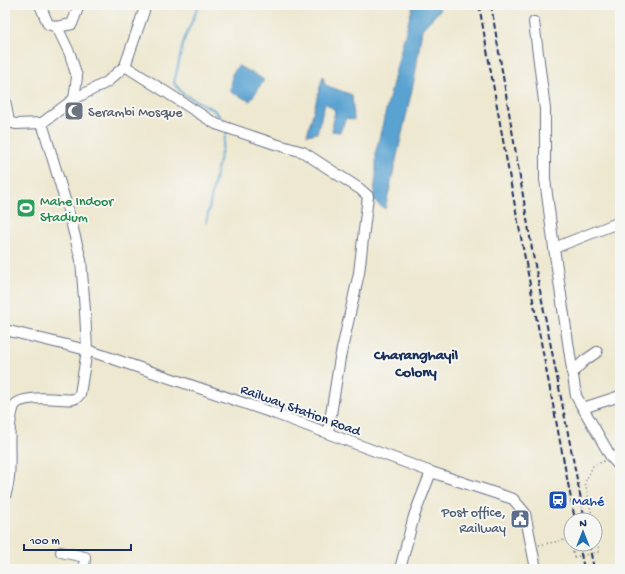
<svg xmlns="http://www.w3.org/2000/svg" width="625" height="574" viewBox="0 0 625 574" font-family="'Gochi Hand',sans-serif">
<style>
.water{fill:#5aa3d1;stroke:#3a6998}
.lines{fill:none;stroke-linecap:round;stroke-linejoin:round}
.stream{stroke:#5aa3d1;stroke-width:2}
.minor-casing{stroke:#657086;stroke-width:12}
.path{stroke:#657086;stroke-width:1.5;stroke-dasharray:1 3;stroke-linecap:butt}
.minor{stroke:#fff;stroke-width:10}
.rail{stroke:#1b2f5e;stroke-width:2;stroke-dasharray:6 3;stroke-linecap:butt}
.path-bridge{stroke:#657086;stroke-width:1.5;stroke-dasharray:1 3;stroke-linecap:butt}
.labels{text-anchor:middle;stroke-width:4;stroke-linejoin:round;paint-order:stroke}
.worship-label{font-size:14px;fill:#5b616d;stroke:#f6f6f2;text-anchor:start}
.leisure-label{font-size:14px;fill:#27864d;stroke:#f6f6f2;text-anchor:start}
.street-label{font-size:14px;fill:#1b2f5e;stroke:#f6f6f2}
.transit-label{font-size:14px;fill:#164399;stroke:#f6f6f2;text-anchor:start}
.service-label{font-size:14px;fill:#4e5e75;stroke:#f6f6f2;text-anchor:end}
.neighbourhood-label{font-size:15px;font-weight:bold;fill:#1b2f5e;stroke:#f6f6f2}
</style>
<rect width="100%" height="100%" fill="#f6f6f2"/>
<filter id="ink" filterUnits="userSpaceOnUse"><feTurbulence type="fractalNoise" baseFrequency=".025" numOctaves="2"/><feDisplacementMap in="SourceGraphic" scale="8" xChannelSelector="R" yChannelSelector="G"/><feConvolveMatrix kernelMatrix="1 2 1 2 8 2 1 2 1" color-interpolation-filters="sRGB"/></filter>
<filter id="wash" filterUnits="userSpaceOnUse"><feTurbulence type="fractalNoise" baseFrequency=".012" numOctaves="4" result="noise"/><feDisplacementMap in="SourceGraphic" scale="16" xChannelSelector="R" yChannelSelector="G"/><feGaussianBlur stdDeviation="0.9" result="paint"/><feColorMatrix in="noise" values="0 0 0 0 0 0 0 0 0 0 0 0 0 0 0 0 0 1.4 0 .05"/><feComposite in="paint" operator="in"/></filter>
<g filter="url(#wash)">
<rect width="100%" height="100%" fill="#eee8d0"/>
<g class="water">
<path d="M 413,5 L 440,5 L 439,11 L 422,29 L 415,76 L 385,209 L 373,200 L 376,176 L 376,151 L 403,42 Z"/>
<path d="M 238,66 L 256,75 L 264,80 L 250,101 L 231,92 L 232,74 Z"/>
<path d="M 323,76 L 325,85 L 352,95 L 354,120 L 346,118 L 340,132 L 332,131 L 335,110 L 325,103 L 317,133 L 307,135 Z"/>
</g>
<g class="lines">
<g class="stream">
<path d="M 199,5 L 184,40 L 174,83 L 183,94 L 214,110 L 225,123"/>
<path d="M 206,223 L 218,165 L 227,130"/>
</g>
</g>
</g>
<g filter="url(#ink)">
<g class="lines">
<defs>
<g id="minor">
<path d="M 40,5 L 48,24 L 57,27"/>
<path d="M 534,22 L 545,109 L 545,179 L 554,248"/>
<path d="M 125,66 L 216,124 L 275,144 L 303,152 L 360,189 L 368,196 L 359,273 L 340,358 L 328,433"/>
<path d="M 74,99 L 77,77 L 70,54 L 57,27 L 72,24 L 78,8 L 77,5"/>
<path d="M 5,100 L 9,122 L 16,124 L 42,123"/>
<path d="M 620,222 L 554,248 L 576,396 L 611,457 L 620,467"/>
<path d="M 5,330 L 87,350 L 276,414 L 431,472 L 513,499 L 525,513 L 536,569"/>
<path d="M 572,373 L 584,361 L 597,352"/>
<path d="M 583,408 L 620,396"/>
<path d="M 5,496 C 15,467 4,435 14,406 C 20,396 49,398 60,399 C 65,399 71,401 76,398 C 77,398 79,395 80,394 L 87,350 L 85,311 L 81,260 L 68,210 L 42,123 L 74,99 L 107,82 L 125,66 L 146,5"/>
<path d="M 61,552 L 85,557 L 84,569"/>
<path d="M 400,569 L 414,516 L 431,472"/>
</g>
</defs>
<use href="#minor" class="minor-casing"/>
<g class="path">
<path d="M 593,520 L 585,482 L 593,466 L 604,461"/>
<path d="M 595,527 L 599,552"/>
<path d="M 571,544 L 574,557"/>
<path d="M 539,545 L 570,539 L 571,543"/>
</g>
<use href="#minor" class="minor"/>
<g class="rail">
<path d="M 479,5 L 511,185 L 575,520"/>
<path d="M 491,5 L 533,255 L 585,520"/>
<path d="M 579,544 L 584,569"/>
<path d="M 589,544 L 594,569"/>
</g>
<path class="path-bridge" d="M 574,557 L 599,552"/>
</g>
</g>
<defs>
<symbol id="mosque-square" viewBox="-11 -11 22 22"><rect x="-9" y="-9" width="18" height="18" rx="4" fill="#6b7280" stroke="#f6f6f2"/><path d="M3.5-4.9A6 6 0 1 0 3.5 4.9A5 5 0 1 1 3.5-4.9Z" fill="#fff"/></symbol>
<symbol id="stadium-square" viewBox="-11 -11 22 22"><rect x="-9" y="-9" width="18" height="18" rx="4" fill="#2e9e5b" stroke="#f6f6f2"/><path d="M0-5a6.5 5 0 1 0 0 10a6.5 5 0 1 0 0-10ZM-3.5-1.8h7v3.6h-7Z" fill="#fff"/></symbol>
<symbol id="station-square" viewBox="-11 -11 22 22"><rect x="-9" y="-9" width="18" height="18" rx="4" fill="#1a4fb4" stroke="#f6f6f2"/><path d="M-3-6H3Q5-6 5-4V2Q5 4 3 4L4.5 6H3L1.5 4h-3L-3 6H-4.5L-3 4Q-5 4-5 2V-4Q-5-6-3-6ZM-3.5-4v3h7v-3ZM-3.5 1v1.5H-2V1ZM2 1v1.5H3.5V1Z" fill="#fff"/></symbol>
<symbol id="civic-square" viewBox="-11 -11 22 22"><rect x="-9" y="-9" width="18" height="18" rx="4" fill="#5c6f8a" stroke="#f6f6f2"/><path d="M-.6-6.5H3V-4.5H.6V-3L4-1V1h2V6H-6V1h2V-1L-.6-3ZM-1.2 2.5V6h2.4V2.5Z" fill="#fff"/></symbol>
</defs>
<g fill-rule="evenodd">
<use href="#mosque-square" x="63" y="100" width="22" height="22"/>
<use href="#stadium-square" x="15" y="197" width="22" height="22"/>
<use href="#station-square" x="547" y="489" width="22" height="22"/>
<use href="#civic-square" x="509" y="508" width="22" height="22"/>
</g>
<g class="labels">
<g class="worship-label">
<text x="88" y="116">Serambi Mosque</text>
</g>
<g class="leisure-label">
<text x="40" y="205">Mahe Indoor<tspan x="40" dy="16">Stadium</tspan></text>
</g>
<g class="street-label">
<text transform="translate(301 409) rotate(20)" y="5">Railway Station Road</text>
</g>
<g class="transit-label">
<text x="572" y="505">Mahé</text>
</g>
<g class="service-label">
<text x="506" y="516">Post office,<tspan x="506" dy="16">Railway</tspan></text>
</g>
<g class="neighbourhood-label">
<text x="416" y="359">Charanghayil<tspan x="416" dy="17">Colony</tspan></text>
</g>
</g>
<rect width="625" height="574" fill="none" stroke="#f6f6f2" stroke-width="20"/>
<g transform="translate(583 532)"><circle r="19" fill="#f6f6f2" stroke="#9ea6b7"/>
<path d="M0-3L7 15L0 10L-7 15Z" fill="#1f6fb2"/>
<text y="-6" font-size="11" font-weight="bold" text-anchor="middle" fill="#1b2f5e">N</text>
</g>
<path d="M24 544v6h107v-6" fill="none" stroke="#1b2f5e" stroke-width="2"/>
<text x="30" y="544" font-size="12" fill="#1b2f5e" stroke="#f6f6f2" stroke-width="3" paint-order="stroke">100 m</text>
</svg>
